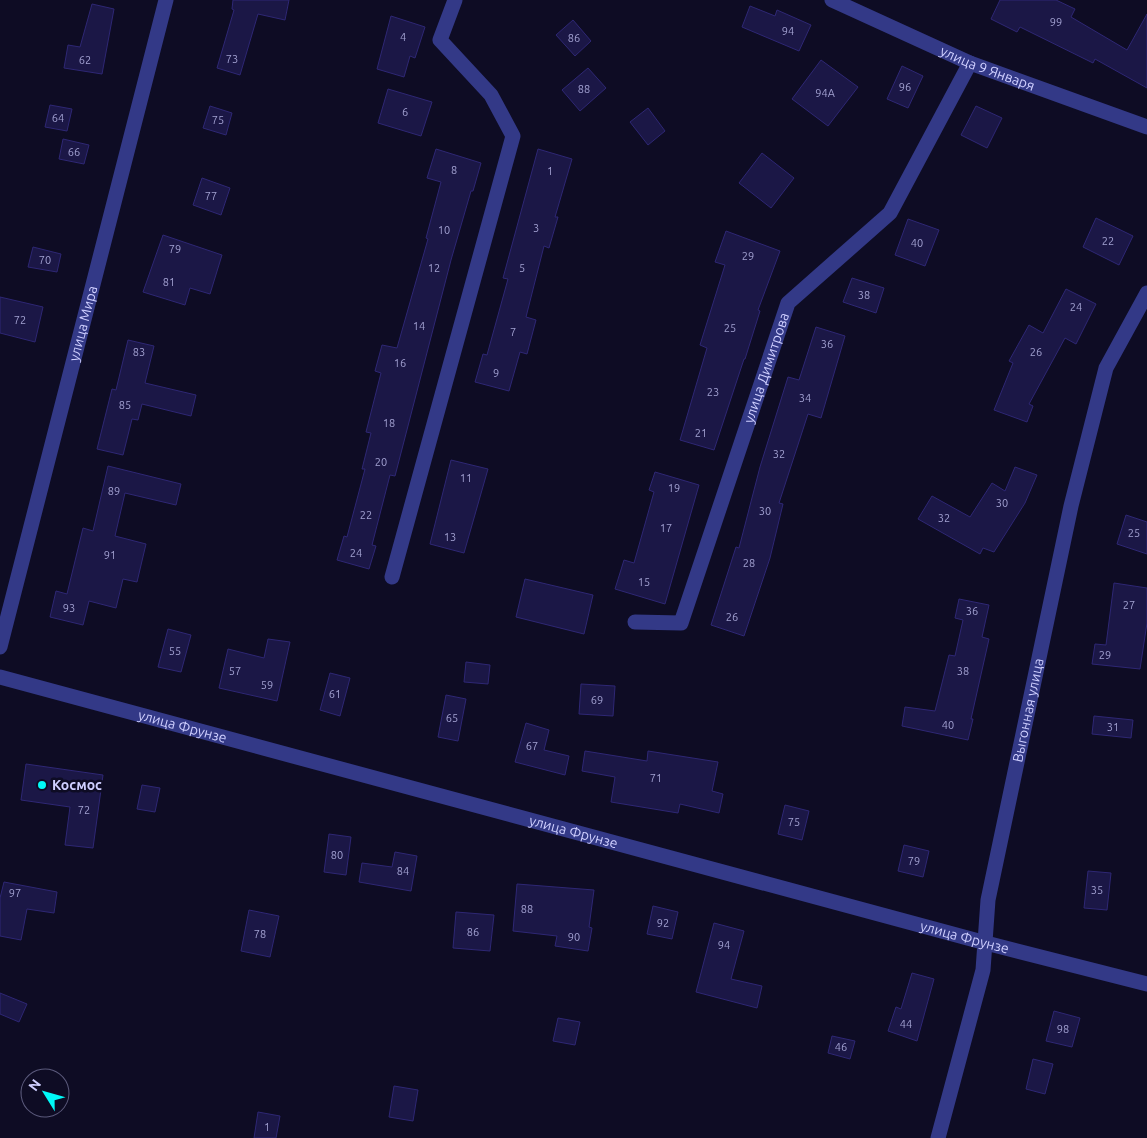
<svg xmlns="http://www.w3.org/2000/svg" width="1147" height="1138" viewBox="0 0 1147 1138" font-family="Ubuntu,sans-serif">
<style>
.building{fill:#1b1746;stroke:#2e2774}
.lines{fill:none;stroke-linecap:round;stroke-linejoin:round}
.minor{stroke:#333987;stroke-width:15}
.poi-dot{fill:#00faf8;stroke:#0e0c24;stroke-width:2}
.labels{text-anchor:middle;stroke-width:5;stroke-linejoin:round;paint-order:stroke}
.number-label{font-size:11px;fill:#a2a1d1}
.street-label{font-size:14px;fill:#cfcfff;stroke:#0e0c24}
.poi-label{font-size:14px;font-weight:bold;fill:#cfcfff;stroke:#0e0c24;text-anchor:start}
</style>
<rect width="100%" height="100%" fill="#0e0c24"/>
<g class="building">
<path d="M 233,0 L 289,0 L 285,20 L 258,14 L 240,75 L 217,68 L 234,10 L 232,9 Z"/>
<path d="M 1000,0 L 1056,0 L 1075,9 L 1071,17 L 1127,50 L 1147,14 L 1147,88 L 1095,59 L 1093,63 L 1020,27 L 1017,32 L 991,19 Z"/>
<path d="M 92,4 L 114,9 L 102,74 L 64,68 L 68,45 L 80,47 Z"/>
<path d="M 750,6 L 775,16 L 777,10 L 811,25 L 799,51 L 742,27 Z"/>
<path d="M 391,16 L 425,27 L 415,58 L 410,56 L 404,77 L 377,69 Z"/>
<path d="M 573,20 L 591,41 L 575,56 L 556,35 Z"/>
<path d="M 821,60 L 858,87 L 828,126 L 792,99 Z"/>
<path d="M 902,66 L 923,76 L 908,108 L 887,99 Z"/>
<path d="M 588,68 L 606,88 L 580,111 L 562,90 Z"/>
<path d="M 388,89 L 432,102 L 421,136 L 378,123 Z"/>
<path d="M 50,105 L 72,109 L 67,131 L 45,127 Z"/>
<path d="M 210,106 L 232,113 L 226,135 L 203,128 Z"/>
<path d="M 976,106 L 1002,118 L 987,148 L 961,135 Z"/>
<path d="M 648,108 L 665,131 L 648,145 L 630,122 Z"/>
<path d="M 63,139 L 89,145 L 84,164 L 59,159 Z"/>
<path d="M 436,149 L 481,163 L 473,191 L 471,191 L 451,260 L 395,476 L 390,475 L 372,545 L 376,546 L 369,569 L 337,560 L 344,536 L 347,537 L 365,469 L 362,469 L 371,433 L 366,432 L 381,373 L 375,371 L 382,345 L 397,348 L 428,239 L 426,238 L 441,182 L 427,178 Z"/>
<path d="M 538,149 L 572,159 L 555,217 L 558,217 L 549,248 L 544,246 L 526,317 L 536,320 L 527,354 L 520,352 L 509,391 L 475,382 L 483,354 L 487,355 L 508,279 L 503,278 Z"/>
<path d="M 762,153 L 794,178 L 771,208 L 739,183 Z"/>
<path d="M 202,178 L 230,188 L 221,215 L 193,205 Z"/>
<path d="M 1096,218 L 1133,236 L 1119,265 L 1083,247 Z"/>
<path d="M 908,219 L 939,230 L 925,266 L 895,255 Z"/>
<path d="M 726,231 L 780,251 L 758,310 L 760,311 L 745,359 L 744,359 L 714,450 L 680,440 L 707,348 L 700,345 L 725,265 L 715,262 Z"/>
<path d="M 163,235 L 222,255 L 210,294 L 190,288 L 185,305 L 143,292 Z"/>
<path d="M 33,247 L 61,254 L 57,272 L 28,267 Z"/>
<path d="M 852,278 L 884,288 L 876,313 L 843,302 Z"/>
<path d="M 1066,289 L 1096,304 L 1076,344 L 1065,338 L 1029,404 L 1033,406 L 1027,422 L 994,410 L 1013,363 L 1009,361 L 1029,325 L 1043,333 Z"/>
<path d="M 0,297 L 43,307 L 35,342 L 0,333 Z"/>
<path d="M 816,327 L 845,336 L 821,418 L 808,414 L 779,503 L 783,504 L 770,558 L 744,636 L 711,625 L 736,547 L 739,548 L 760,467 L 788,377 L 799,380 Z"/>
<path d="M 128,340 L 154,346 L 145,383 L 196,395 L 191,416 L 142,404 L 138,420 L 132,419 L 123,455 L 97,449 L 112,389 L 116,390 Z"/>
<path d="M 451,460 L 488,469 L 464,553 L 430,544 Z"/>
<path d="M 108,466 L 181,484 L 176,505 L 125,493 L 115,536 L 146,544 L 137,582 L 123,579 L 116,608 L 89,601 L 83,625 L 50,617 L 56,591 L 67,594 L 83,528 L 93,531 Z"/>
<path d="M 1015,467 L 1037,475 L 1025,503 L 994,552 L 983,548 L 980,554 L 918,519 L 932,496 L 970,517 L 992,483 L 1005,491 Z"/>
<path d="M 655,472 L 699,485 L 665,604 L 615,589 L 624,560 L 634,563 L 654,492 L 649,490 Z"/>
<path d="M 1126,515 L 1147,522 L 1147,554 L 1117,544 Z"/>
<path d="M 525,579 L 593,595 L 584,634 L 516,617 Z"/>
<path d="M 1114,583 L 1147,588 L 1147,623 L 1140,669 L 1092,664 L 1095,644 L 1106,645 Z"/>
<path d="M 959,599 L 989,605 L 982,637 L 989,639 L 971,719 L 973,719 L 968,740 L 902,726 L 905,707 L 935,711 L 949,655 L 955,656 L 963,620 L 955,618 Z"/>
<path d="M 168,629 L 191,635 L 181,672 L 158,667 Z"/>
<path d="M 268,639 L 290,642 L 277,701 L 219,688 L 228,649 L 264,658 Z"/>
<path d="M 466,662 L 490,665 L 488,684 L 464,682 Z"/>
<path d="M 330,673 L 350,678 L 340,716 L 320,710 Z"/>
<path d="M 581,684 L 615,686 L 613,716 L 579,714 Z"/>
<path d="M 446,695 L 466,699 L 458,741 L 438,737 Z"/>
<path d="M 1094,716 L 1133,720 L 1131,738 L 1092,734 Z"/>
<path d="M 526,723 L 549,730 L 544,750 L 569,756 L 565,775 L 515,762 Z"/>
<path d="M 585,751 L 647,761 L 648,751 L 718,762 L 712,791 L 723,794 L 719,813 L 680,804 L 678,813 L 611,802 L 615,777 L 582,771 Z"/>
<path d="M 26,764 L 103,775 L 93,848 L 65,845 L 70,807 L 21,800 Z"/>
<path d="M 142,785 L 160,788 L 155,812 L 137,809 Z"/>
<path d="M 785,805 L 809,811 L 802,840 L 778,834 Z"/>
<path d="M 329,834 L 351,837 L 346,875 L 324,872 Z"/>
<path d="M 904,845 L 929,851 L 923,877 L 898,871 Z"/>
<path d="M 395,852 L 417,856 L 411,891 L 359,882 L 362,863 L 392,867 Z"/>
<path d="M 1088,871 L 1111,873 L 1107,910 L 1084,908 Z"/>
<path d="M 4,882 L 57,892 L 54,913 L 27,909 L 21,940 L 0,936 L 0,898 Z"/>
<path d="M 517,884 L 594,890 L 589,927 L 592,928 L 588,951 L 555,946 L 557,936 L 513,931 Z"/>
<path d="M 653,906 L 678,912 L 672,939 L 647,934 Z"/>
<path d="M 249,910 L 279,916 L 270,957 L 241,951 Z"/>
<path d="M 456,912 L 494,915 L 490,951 L 453,948 Z"/>
<path d="M 714,923 L 744,931 L 731,979 L 762,986 L 757,1008 L 696,992 Z"/>
<path d="M 912,973 L 934,979 L 917,1041 L 888,1031 L 896,1007 L 901,1009 Z"/>
<path d="M 0,993 L 27,1004 L 19,1022 L 0,1014 Z"/>
<path d="M 1054,1011 L 1080,1018 L 1072,1047 L 1046,1041 Z"/>
<path d="M 558,1018 L 580,1022 L 575,1045 L 553,1041 Z"/>
<path d="M 832,1036 L 855,1041 L 850,1059 L 828,1053 Z"/>
<path d="M 1033,1059 L 1053,1064 L 1045,1094 L 1026,1089 Z"/>
<path d="M 394,1086 L 418,1090 L 413,1121 L 389,1117 Z"/>
<path d="M 258,1112 L 280,1116 L 276,1138 L 254,1138 Z"/>
</g>
<g class="lines">
<g class="minor">
<path id="s1" d="M 832,0 L 970,63 L 1147,127"/>
<path d="M 392,577 L 513,136 L 491,95 L 440,40 L 455,0"/>
<path id="s2" d="M 635,622 L 681,623 L 788,303 L 890,213 L 970,63"/>
<path id="s3" d="M 0,647 L 166,0"/>
<path id="s4" d="M 0,677 L 986,943 L 1147,984"/>
<path id="s5" d="M 938,1138 L 983,970 L 988,900 L 1071,506 L 1106,368 L 1147,293"/>
</g>
</g>
<circle class="poi-dot" cx="42" cy="785" r="5"/>
<g class="labels">
<g class="number-label">
<text x="1056" y="26">99</text>
<text x="788" y="35">94</text>
<text x="403" y="41">4</text>
<text x="574" y="42">86</text>
<text x="232" y="63">73</text>
<text x="85" y="64">62</text>
<text x="905" y="91">96</text>
<text x="584" y="93">88</text>
<text x="825" y="97">94А</text>
<text x="405" y="116">6</text>
<text x="58" y="122">64</text>
<text x="218" y="124">75</text>
<text x="74" y="156">66</text>
<text x="454" y="174">8</text>
<text x="550" y="175">1</text>
<text x="211" y="200">77</text>
<text x="536" y="232">3</text>
<text x="444" y="234">10</text>
<text x="1108" y="245">22</text>
<text x="917" y="247">40</text>
<text x="175" y="253">79</text>
<text x="748" y="260">29</text>
<text x="45" y="264">70</text>
<text x="434" y="272">12</text>
<text x="522" y="272">5</text>
<text x="169" y="286">81</text>
<text x="864" y="299">38</text>
<text x="1076" y="311">24</text>
<text x="20" y="324">72</text>
<text x="419" y="330">14</text>
<text x="730" y="332">25</text>
<text x="513" y="336">7</text>
<text x="827" y="348">36</text>
<text x="139" y="356">83</text>
<text x="1036" y="356">26</text>
<text x="400" y="367">16</text>
<text x="496" y="377">9</text>
<text x="713" y="396">23</text>
<text x="805" y="402">34</text>
<text x="125" y="409">85</text>
<text x="389" y="427">18</text>
<text x="701" y="437">21</text>
<text x="779" y="458">32</text>
<text x="381" y="466">20</text>
<text x="466" y="482">11</text>
<text x="674" y="492">19</text>
<text x="114" y="495">89</text>
<text x="1002" y="507">30</text>
<text x="765" y="515">30</text>
<text x="366" y="519">22</text>
<text x="944" y="522">32</text>
<text x="666" y="532">17</text>
<text x="1134" y="537">25</text>
<text x="450" y="541">13</text>
<text x="356" y="557">24</text>
<text x="110" y="559">91</text>
<text x="749" y="567">28</text>
<text x="644" y="586">15</text>
<text x="1129" y="609">27</text>
<text x="69" y="612">93</text>
<text x="972" y="615">36</text>
<text x="732" y="621">26</text>
<text x="175" y="655">55</text>
<text x="1105" y="659">29</text>
<text x="235" y="675">57</text>
<text x="963" y="675">38</text>
<text x="267" y="689">59</text>
<text x="335" y="698">61</text>
<text x="597" y="704">69</text>
<text x="452" y="722">65</text>
<text x="948" y="729">40</text>
<text x="1113" y="731">31</text>
<text x="532" y="750">67</text>
<text x="656" y="782">71</text>
<text x="84" y="814">72</text>
<text x="794" y="826">75</text>
<text x="337" y="859">80</text>
<text x="914" y="865">79</text>
<text x="403" y="875">84</text>
<text x="1097" y="894">35</text>
<text x="15" y="897">97</text>
<text x="527" y="913">88</text>
<text x="663" y="927">92</text>
<text x="473" y="936">86</text>
<text x="260" y="938">78</text>
<text x="574" y="941">90</text>
<text x="724" y="949">94</text>
<text x="906" y="1028">44</text>
<text x="1063" y="1033">98</text>
<text x="841" y="1051">46</text>
<text x="267" y="1131">1</text>
</g>
<g class="street-label">
<text dy="5" stroke="none"><textPath href="#s1" startOffset="170">улица 9 Января</textPath></text>
<text dy="5" stroke="none"><textPath href="#s3" startOffset="334">улица Мира</textPath></text>
<text dy="5" stroke="none"><textPath href="#s2" startOffset="315">улица Димитрова</textPath></text>
<text dy="5" stroke="none"><textPath href="#s5" startOffset="438">Выгонная улица</textPath></text>
<text dy="5" stroke="none"><textPath href="#s4" startOffset="189">улица Фрунзе</textPath></text>
<text dy="5" stroke="none"><textPath href="#s4" startOffset="594">улица Фрунзе</textPath></text>
<text dy="5" stroke="none"><textPath href="#s4" startOffset="999">улица Фрунзе</textPath></text>
</g>
<g class="poi-label">
<text x="52" y="790">Космос</text>
</g>
</g>
<g transform="translate(45 1093) rotate(307)"><circle r="24" fill="#0e0c24" stroke="#5b5a7c"/>
<path d="M0-4L9 19L0 12L-9 19Z" fill="#00faf8"/>
<text y="-8" font-size="14" font-weight="bold" text-anchor="middle" fill="#cfcfff">N</text>
</g>
</svg>
